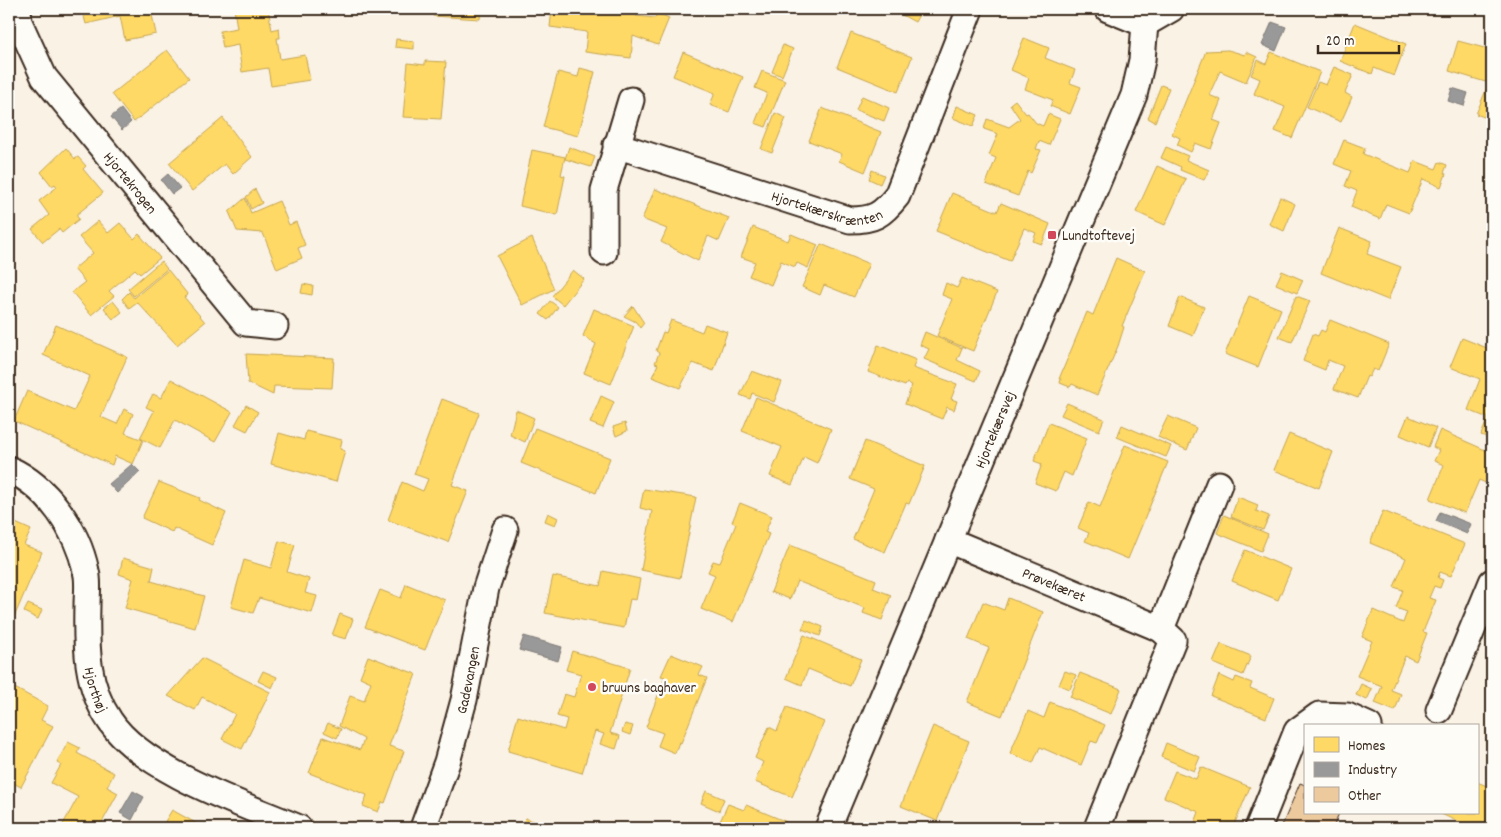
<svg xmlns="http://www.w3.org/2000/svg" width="1501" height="837" viewBox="0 0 1501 837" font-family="Dekko,sans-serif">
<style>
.homes{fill:#ffd966;stroke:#c4a450}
.industry{fill:#999;stroke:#7d7874}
.building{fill:#edc99e;stroke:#3b2a1e}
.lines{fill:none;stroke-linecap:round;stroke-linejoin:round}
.street-casing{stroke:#3b2a1e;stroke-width:29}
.street{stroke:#fdfcf7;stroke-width:25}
.poi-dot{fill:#d1495b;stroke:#fdfcf7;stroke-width:2}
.labels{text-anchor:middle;stroke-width:5;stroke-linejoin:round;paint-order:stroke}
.street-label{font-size:15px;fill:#3b2a1e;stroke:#fdfcf7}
.poi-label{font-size:15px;fill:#3b2a1e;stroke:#fdfcf7;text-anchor:start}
</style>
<rect width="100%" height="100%" fill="#faf2e5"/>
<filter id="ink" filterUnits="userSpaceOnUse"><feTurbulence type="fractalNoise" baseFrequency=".02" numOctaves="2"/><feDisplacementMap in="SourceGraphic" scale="10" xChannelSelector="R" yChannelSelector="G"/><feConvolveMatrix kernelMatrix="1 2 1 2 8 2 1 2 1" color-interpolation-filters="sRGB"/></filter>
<g filter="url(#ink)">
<g class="homes">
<path d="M 82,9 L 154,9 L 151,10 L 156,34 L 125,40 L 120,16 L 86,24 Z"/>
<path d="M 234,9 L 268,9 L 272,30 L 279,28 L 280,38 L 277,38 L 280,59 L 305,55 L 310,80 L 271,86 L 268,68 L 242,72 L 238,45 L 223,48 L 220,31 L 237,28 Z"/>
<path d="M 433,9 L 481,9 L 480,19 L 433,16 Z"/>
<path d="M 552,9 L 637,9 L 636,16 L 655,18 L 657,13 L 669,18 L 658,45 L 633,36 L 631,58 L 585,52 L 587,32 L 550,27 Z"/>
<path d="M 891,9 L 922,9 L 915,22 Z"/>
<path d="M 1355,23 L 1406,44 L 1394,76 L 1374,68 L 1372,74 L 1340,61 Z"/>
<path d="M 851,33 L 912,57 L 898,92 L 837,67 Z"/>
<path d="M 1024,38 L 1049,48 L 1045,58 L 1075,70 L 1070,83 L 1081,87 L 1070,114 L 1050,106 L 1053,100 L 1025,89 L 1029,78 L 1011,70 Z"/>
<path d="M 396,39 L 414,41 L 414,49 L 395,47 Z"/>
<path d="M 1458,41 L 1492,50 L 1492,120 L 1476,114 L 1489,83 L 1449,71 Z"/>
<path d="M 783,45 L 793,49 L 782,76 L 772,72 Z"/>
<path d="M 167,50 L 189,78 L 134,122 L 112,94 Z"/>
<path d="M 1228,50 L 1245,55 L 1246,52 L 1257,57 L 1246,82 L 1220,71 L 1209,95 L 1221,100 L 1213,120 L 1221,123 L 1211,149 L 1195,143 L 1191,152 L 1177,145 L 1180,138 L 1172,134 L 1206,51 Z"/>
<path d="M 683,52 L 743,77 L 729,112 L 710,105 L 715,93 L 673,76 Z"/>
<path d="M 1271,52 L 1320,72 L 1292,138 L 1275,131 L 1285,107 L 1254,94 L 1260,79 L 1251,75 L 1258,60 L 1266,64 Z"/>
<path d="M 425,61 L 446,62 L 441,119 L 403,117 L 408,63 L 425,65 Z"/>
<path d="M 1334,67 L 1353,75 L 1345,93 L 1352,97 L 1341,122 L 1307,107 L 1318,82 L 1326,85 Z"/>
<path d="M 580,68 L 595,72 L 578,136 L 543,127 L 558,72 L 578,77 Z"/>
<path d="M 762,71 L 785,80 L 766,127 L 755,123 L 767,93 L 755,88 Z"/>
<path d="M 1161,85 L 1169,88 L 1155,122 L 1148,118 Z"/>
<path d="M 862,96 L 889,108 L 884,121 L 856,110 Z"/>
<path d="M 1015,100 L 1026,114 L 1028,113 L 1036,123 L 1043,126 L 1048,114 L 1060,119 L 1049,145 L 1039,141 L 1036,149 L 1041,150 L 1031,173 L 1028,171 L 1018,196 L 986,184 L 996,158 L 989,155 L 998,134 L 984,129 L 987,119 L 1009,127 L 1020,119 L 1010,104 Z"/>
<path d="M 957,106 L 978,115 L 973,126 L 953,118 Z"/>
<path d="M 822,108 L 881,132 L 865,172 L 839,161 L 842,154 L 809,141 Z"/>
<path d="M 775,113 L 786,118 L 772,153 L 761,149 Z"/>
<path d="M 223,118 L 252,157 L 233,174 L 225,164 L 192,191 L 169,163 Z"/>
<path d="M 1344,140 L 1365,148 L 1363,154 L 1410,173 L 1415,161 L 1436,169 L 1439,162 L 1447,165 L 1444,173 L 1446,174 L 1441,187 L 1423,179 L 1409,213 L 1386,204 L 1380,219 L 1351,207 L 1357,191 L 1345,186 L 1351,171 L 1334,164 Z"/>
<path d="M 569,147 L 595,157 L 591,167 L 565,159 Z"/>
<path d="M 1166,147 L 1188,156 L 1186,160 L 1209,170 L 1204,180 L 1180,170 L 1181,167 L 1161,158 Z"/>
<path d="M 66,148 L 75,159 L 78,157 L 86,166 L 83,169 L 103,193 L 76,215 L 79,219 L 62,233 L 59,229 L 43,242 L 32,229 L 49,215 L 39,201 L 57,187 L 55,184 L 52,186 L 41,172 Z"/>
<path d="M 532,150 L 565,157 L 561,175 L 565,176 L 557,215 L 520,206 Z"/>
<path d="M 1157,166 L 1186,179 L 1165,225 L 1136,212 Z"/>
<path d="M 872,170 L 884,175 L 880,184 L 869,179 Z"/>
<path d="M 255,189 L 262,203 L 251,209 L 246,197 Z"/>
<path d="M 655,189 L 729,218 L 719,241 L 708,236 L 698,261 L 661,242 L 667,229 L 642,219 Z"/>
<path d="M 952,193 L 997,212 L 1001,203 L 1050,224 L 1042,244 L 1033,241 L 1036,233 L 1024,228 L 1010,261 L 936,231 Z"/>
<path d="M 1280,197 L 1295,204 L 1284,231 L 1269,224 Z"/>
<path d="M 245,198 L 251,213 L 279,201 L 289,225 L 296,222 L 305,245 L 298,248 L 302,258 L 277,269 L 263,233 L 237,231 L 229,212 Z"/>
<path d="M 98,221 L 108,233 L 120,223 L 134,239 L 139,234 L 160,258 L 140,274 L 135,269 L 109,291 L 114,296 L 91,315 L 72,292 L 85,282 L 74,269 L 93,253 L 79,237 Z"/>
<path d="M 753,227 L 788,241 L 791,234 L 818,245 L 808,268 L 797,263 L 795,267 L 781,261 L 771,285 L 749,276 L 755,262 L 741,257 Z"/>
<path d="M 1339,228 L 1372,241 L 1367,254 L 1401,267 L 1388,300 L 1321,273 Z"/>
<path d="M 532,238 L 554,289 L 522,305 L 497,256 Z"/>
<path d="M 821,244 L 869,264 L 854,297 L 824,285 L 820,295 L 802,287 Z"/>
<path d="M 1116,258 L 1145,271 L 1122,326 L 1124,327 L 1118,346 L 1097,395 L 1072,384 L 1070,387 L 1060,383 L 1061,379 L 1059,379 L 1087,312 L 1093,315 Z"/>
<path d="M 161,261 L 167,269 L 134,296 L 128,289 Z"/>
<path d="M 168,270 L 188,295 L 184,297 L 205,322 L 177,345 L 137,302 L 129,308 L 122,299 L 129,292 L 134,298 Z"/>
<path d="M 573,270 L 584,279 L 563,305 L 552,296 Z"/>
<path d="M 1282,271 L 1303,280 L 1297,293 L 1276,284 Z"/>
<path d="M 962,278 L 997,292 L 973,351 L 937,336 L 952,299 L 942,295 L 946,283 L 957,288 Z"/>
<path d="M 303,284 L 313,286 L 312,295 L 301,293 Z"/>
<path d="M 1249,296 L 1281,309 L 1258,367 L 1225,354 Z"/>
<path d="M 1296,296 L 1310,301 L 1292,342 L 1279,337 Z"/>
<path d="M 1180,297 L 1204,307 L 1193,336 L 1169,326 Z"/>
<path d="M 113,301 L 122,312 L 113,319 L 104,308 Z"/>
<path d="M 550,301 L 558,307 L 548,320 L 540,314 Z"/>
<path d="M 633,306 L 644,323 L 640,328 L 636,322 L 624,316 Z"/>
<path d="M 594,309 L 634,326 L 611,384 L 584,373 L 596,344 L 583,336 Z"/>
<path d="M 671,320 L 702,332 L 705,324 L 727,332 L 714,371 L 693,363 L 680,388 L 652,377 L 658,364 L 655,363 L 659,353 L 656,351 L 663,332 L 666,333 Z"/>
<path d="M 1330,320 L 1389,344 L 1378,371 L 1373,369 L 1369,377 L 1367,376 L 1358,398 L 1334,389 L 1343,366 L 1328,360 L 1325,370 L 1303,361 L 1313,334 L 1318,336 L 1321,330 L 1325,332 Z"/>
<path d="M 56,325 L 127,357 L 101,417 L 117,424 L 124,409 L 133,414 L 125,433 L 143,440 L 133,464 L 115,456 L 112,465 L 14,421 L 27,391 L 74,411 L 90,376 L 43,355 Z"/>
<path d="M 925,332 L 962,348 L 957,360 L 980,371 L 976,381 L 924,359 L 929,349 L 920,345 Z"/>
<path d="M 1462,338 L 1492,350 L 1492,439 L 1481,435 L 1488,418 L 1468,410 L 1480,379 L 1450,367 Z"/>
<path d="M 878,345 L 916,360 L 913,368 L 957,384 L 951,399 L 957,401 L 954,410 L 947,407 L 942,419 L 905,404 L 912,385 L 907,383 L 905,386 L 868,372 Z"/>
<path d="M 246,354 L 334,358 L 332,388 L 274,386 L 273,395 L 248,383 Z"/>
<path d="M 752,371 L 782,382 L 774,402 L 752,393 L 750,399 L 740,395 Z"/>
<path d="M 171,379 L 232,412 L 215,442 L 175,420 L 160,448 L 140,438 L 154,411 L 146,407 L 153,394 L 161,398 Z"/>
<path d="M 601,396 L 614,402 L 603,428 L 590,423 Z"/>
<path d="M 756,397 L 831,429 L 817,463 L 804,457 L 792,485 L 770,476 L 782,447 L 742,431 Z"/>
<path d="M 442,399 L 479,413 L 452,485 L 468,491 L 448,542 L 388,520 L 402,482 L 423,491 L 428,479 L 414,474 Z"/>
<path d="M 1067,403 L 1104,419 L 1099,431 L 1061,415 Z"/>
<path d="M 246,405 L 258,412 L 247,431 L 235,425 Z"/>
<path d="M 516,410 L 534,418 L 525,442 L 510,435 Z"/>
<path d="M 1168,416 L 1196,428 L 1187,450 L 1158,437 Z"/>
<path d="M 1408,416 L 1436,428 L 1428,447 L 1400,435 Z"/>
<path d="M 625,423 L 627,431 L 616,436 L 613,427 Z"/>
<path d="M 1049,423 L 1087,438 L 1072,476 L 1064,472 L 1056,491 L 1035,483 L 1042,464 L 1034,461 Z"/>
<path d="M 1122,425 L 1171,446 L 1166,457 L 1117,437 Z"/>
<path d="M 535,428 L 610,458 L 596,493 L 521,463 Z"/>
<path d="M 1440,430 L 1492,453 L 1492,479 L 1490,485 L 1479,480 L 1465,513 L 1430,499 L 1444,465 L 1434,461 L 1439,450 L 1433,447 Z"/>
<path d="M 306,431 L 342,440 L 340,449 L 345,451 L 336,482 L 271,464 L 279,433 L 304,440 Z"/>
<path d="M 1289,434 L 1333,452 L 1319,488 L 1274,470 Z"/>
<path d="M 865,441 L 925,466 L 909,504 L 906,503 L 885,552 L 853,539 L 874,489 L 850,479 Z"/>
<path d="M 1125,445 L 1168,462 L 1128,559 L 1085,541 L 1089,533 L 1078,528 L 1089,502 L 1100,507 Z"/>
<path d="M 159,482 L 200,498 L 199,500 L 226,513 L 212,545 L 174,528 L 172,532 L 142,518 Z"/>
<path d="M 644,489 L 696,497 L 680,578 L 641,570 L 652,511 L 640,508 Z"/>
<path d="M 1238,497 L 1258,505 L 1256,511 L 1269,516 L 1263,530 L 1231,517 Z"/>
<path d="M 740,503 L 772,516 L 765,532 L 769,534 L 733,622 L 701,609 L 715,575 L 708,572 L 713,561 L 720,563 L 736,524 L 732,522 Z"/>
<path d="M 1383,511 L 1465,544 L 1451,576 L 1440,572 L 1438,578 L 1443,580 L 1440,588 L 1434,586 L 1429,598 L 1436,600 L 1423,632 L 1427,633 L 1416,661 L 1405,656 L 1391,690 L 1401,694 L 1395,711 L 1375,703 L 1382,686 L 1357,676 L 1372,641 L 1362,637 L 1373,610 L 1403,623 L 1407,612 L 1396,608 L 1403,590 L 1394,587 L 1406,558 L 1370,543 Z"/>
<path d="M 548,513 L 558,518 L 555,525 L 545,521 Z"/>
<path d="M 1224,515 L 1268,534 L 1261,551 L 1217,533 Z"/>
<path d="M 9,520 L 31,530 L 24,545 L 42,552 L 15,615 L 9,612 Z"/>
<path d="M 279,541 L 295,545 L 287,572 L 309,579 L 305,593 L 317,596 L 312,613 L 259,598 L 253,613 L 231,607 L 244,560 L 271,568 Z"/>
<path d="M 790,545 L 876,580 L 873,588 L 891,595 L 882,620 L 863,613 L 865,608 L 797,581 L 790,599 L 771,592 Z"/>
<path d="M 1245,550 L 1291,569 L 1278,600 L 1232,581 Z"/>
<path d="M 123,558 L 154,567 L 151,581 L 204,596 L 195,628 L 125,608 L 133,579 L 119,574 Z"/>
<path d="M 603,571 L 640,579 L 636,600 L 630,599 L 624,628 L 545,613 L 553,576 L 600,586 Z"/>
<path d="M 406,584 L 445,600 L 425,650 L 365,627 L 380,590 L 401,598 Z"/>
<path d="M 1008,598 L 1043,612 L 1002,716 L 967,702 L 989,648 L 968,639 L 983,602 L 1004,610 Z"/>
<path d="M 28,604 L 42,610 L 38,619 L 24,612 Z"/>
<path d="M 340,614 L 353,619 L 346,639 L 332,635 Z"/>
<path d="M 806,620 L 823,627 L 820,636 L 802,629 Z"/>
<path d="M 804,635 L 861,659 L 850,686 L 808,669 L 802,685 L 786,678 Z"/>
<path d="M 1221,644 L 1251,656 L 1243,675 L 1213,663 Z"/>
<path d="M 572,651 L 630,668 L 610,733 L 620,736 L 616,749 L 600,744 L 604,734 L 595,731 L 582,773 L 508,751 L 518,716 L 564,730 L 567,719 L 557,716 L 564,694 L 574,697 L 581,674 L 566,670 Z"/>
<path d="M 671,654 L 703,667 L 699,675 L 707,678 L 681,743 L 679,742 L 675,753 L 658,746 L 663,733 L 646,727 L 665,677 L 661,676 Z"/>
<path d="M 368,656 L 416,674 L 389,746 L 404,751 L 385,803 L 382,802 L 378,812 L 363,806 L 367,795 L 309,773 L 323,737 L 360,750 L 364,739 L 339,726 L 350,696 L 364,701 L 371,682 L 360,677 Z"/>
<path d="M 202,658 L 270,692 L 242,749 L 222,739 L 235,714 L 202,697 L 195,710 L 168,696 Z"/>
<path d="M 263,671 L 277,677 L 272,688 L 258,681 Z"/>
<path d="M 1065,671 L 1076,675 L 1070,689 L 1059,685 Z"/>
<path d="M 1080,673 L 1121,689 L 1111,714 L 1070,697 Z"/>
<path d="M 1219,675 L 1234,682 L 1236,677 L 1252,683 L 1250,688 L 1274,698 L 1266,718 L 1211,696 Z"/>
<path d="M 1361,684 L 1372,689 L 1367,700 L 1356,695 Z"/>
<path d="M 9,685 L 48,706 L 41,720 L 53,726 L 21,787 L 9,781 L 9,736 L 12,730 L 9,728 Z"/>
<path d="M 1050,702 L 1105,725 L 1097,743 L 1091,741 L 1081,765 L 1040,747 L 1033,763 L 1010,753 L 1028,711 L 1044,718 Z"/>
<path d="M 787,707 L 824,722 L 792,797 L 755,782 L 763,762 L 755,758 L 769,727 L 777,731 Z"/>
<path d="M 328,723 L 341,729 L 337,738 L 324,732 Z"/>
<path d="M 625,724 L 633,726 L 630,735 L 622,732 Z"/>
<path d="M 933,726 L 969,741 L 937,821 L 901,806 Z"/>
<path d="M 68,742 L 80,748 L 77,753 L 114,773 L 107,787 L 118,793 L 99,828 L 61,828 L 78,797 L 51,783 L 61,765 L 57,763 Z"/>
<path d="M 1166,743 L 1200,757 L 1194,771 L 1161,757 Z"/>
<path d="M 1201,767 L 1250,787 L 1234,825 L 1228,823 L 1226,828 L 1193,828 L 1199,812 L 1164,797 L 1175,771 L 1196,779 Z"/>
<path d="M 1477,782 L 1492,788 L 1492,810 L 1484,828 L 1472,828 L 1439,813 L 1477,813 Z"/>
<path d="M 706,791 L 724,799 L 719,811 L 701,803 Z"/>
<path d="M 728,804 L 744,810 L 746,805 L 789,823 L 787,828 L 752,828 L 745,825 L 743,828 L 717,828 Z"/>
<path d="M 172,810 L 201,826 L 200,828 L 161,828 Z"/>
<path d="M 525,818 L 553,828 L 522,828 Z"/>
<path d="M 907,822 L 924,828 L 904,828 Z"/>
</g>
<g class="industry">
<path d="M 1272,22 L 1286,27 L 1276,51 L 1262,45 Z"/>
<path d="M 1452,88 L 1468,93 L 1464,106 L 1448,101 Z"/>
<path d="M 121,109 L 131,122 L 122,130 L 111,117 Z"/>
<path d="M 168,174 L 180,188 L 172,194 L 161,180 Z"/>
<path d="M 132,464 L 140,472 L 117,493 L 109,484 Z"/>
<path d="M 1440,512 L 1471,524 L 1467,534 L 1436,521 Z"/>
<path d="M 524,636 L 562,647 L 558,661 L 519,650 Z"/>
<path d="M 133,791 L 144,797 L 132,820 L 120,813 Z"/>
</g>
<path class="building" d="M 1300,783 L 1305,785 L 1305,813 L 1339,813 L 1333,828 L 1281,828 Z"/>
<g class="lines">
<defs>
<g id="street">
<path id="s1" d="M 18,9 L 19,22 L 44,77 L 246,323 L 275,326"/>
<path d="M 1108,9 L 1145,24"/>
<path d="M 1145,24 L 1171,9"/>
<path id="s2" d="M 616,145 L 850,220 C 874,220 882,215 897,196 L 970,9"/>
<path d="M 604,252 L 604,190 L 631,100"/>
<path id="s3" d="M 9,469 C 48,487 77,529 86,571 C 89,581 87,594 87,605 C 86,646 86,686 110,721 C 143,771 245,805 299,828"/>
<path id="s4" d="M 948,540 L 1161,629 L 1173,640 L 1097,828"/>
<path d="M 1161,629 L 1219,484"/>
<path d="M 1439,710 L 1492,582"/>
<path id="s5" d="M 423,828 L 447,762 L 464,700 L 486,588 L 505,530"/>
<path id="s6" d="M 828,828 L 1134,95 L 1142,60 L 1145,24"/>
<path d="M 1258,828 L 1297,731 L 1319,715 L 1347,716 L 1369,726"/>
</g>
</defs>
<use href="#street" class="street-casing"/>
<use href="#street" class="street"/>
</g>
</g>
<g class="poi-dot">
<rect x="1047" y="230" width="10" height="10" rx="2.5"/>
<circle cx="592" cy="687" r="5"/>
</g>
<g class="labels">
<g class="street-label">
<text dy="5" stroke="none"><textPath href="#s1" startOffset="210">Hjortekrogen</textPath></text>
<text dy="5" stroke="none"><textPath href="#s2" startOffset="221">Hjortekærskrænten</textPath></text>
<text dy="5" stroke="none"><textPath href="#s6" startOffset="432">Hjortekærsvej</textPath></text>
<text dy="5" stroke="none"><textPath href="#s4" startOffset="115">Prøvekæret</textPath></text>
<text dy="5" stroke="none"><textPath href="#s5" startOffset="155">Gadevangen</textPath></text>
<text dy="5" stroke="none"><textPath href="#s3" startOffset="252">Hjorthøj</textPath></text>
</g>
<g class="poi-label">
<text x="1062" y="240">Lundtoftevej</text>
<text x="602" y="692">bruuns baghaver</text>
</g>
</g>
<rect width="1501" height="837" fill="none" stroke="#fdfcf7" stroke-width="30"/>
<rect x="15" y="15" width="1471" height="807" fill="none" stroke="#3b2a1e" stroke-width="2" filter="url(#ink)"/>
<rect x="1304" y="724" width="175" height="90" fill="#fdfcf7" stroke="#afa8a0"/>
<rect x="1314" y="737" width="25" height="15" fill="#ffd966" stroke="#afa8a0"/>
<text x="1348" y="750" font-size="15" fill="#3b2a1e">Homes</text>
<rect x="1314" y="762" width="25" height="15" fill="#999999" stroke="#afa8a0"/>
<text x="1348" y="774" font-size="15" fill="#3b2a1e">Industry</text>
<rect x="1314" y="787" width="25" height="15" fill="#edc99e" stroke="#afa8a0"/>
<text x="1348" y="800" font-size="15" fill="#3b2a1e">Other</text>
<path d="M1318 45v8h81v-8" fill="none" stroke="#3b2a1e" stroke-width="2.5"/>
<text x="1326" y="45" font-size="15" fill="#3b2a1e" stroke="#fdfcf7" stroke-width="4" paint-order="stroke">20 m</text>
</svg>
